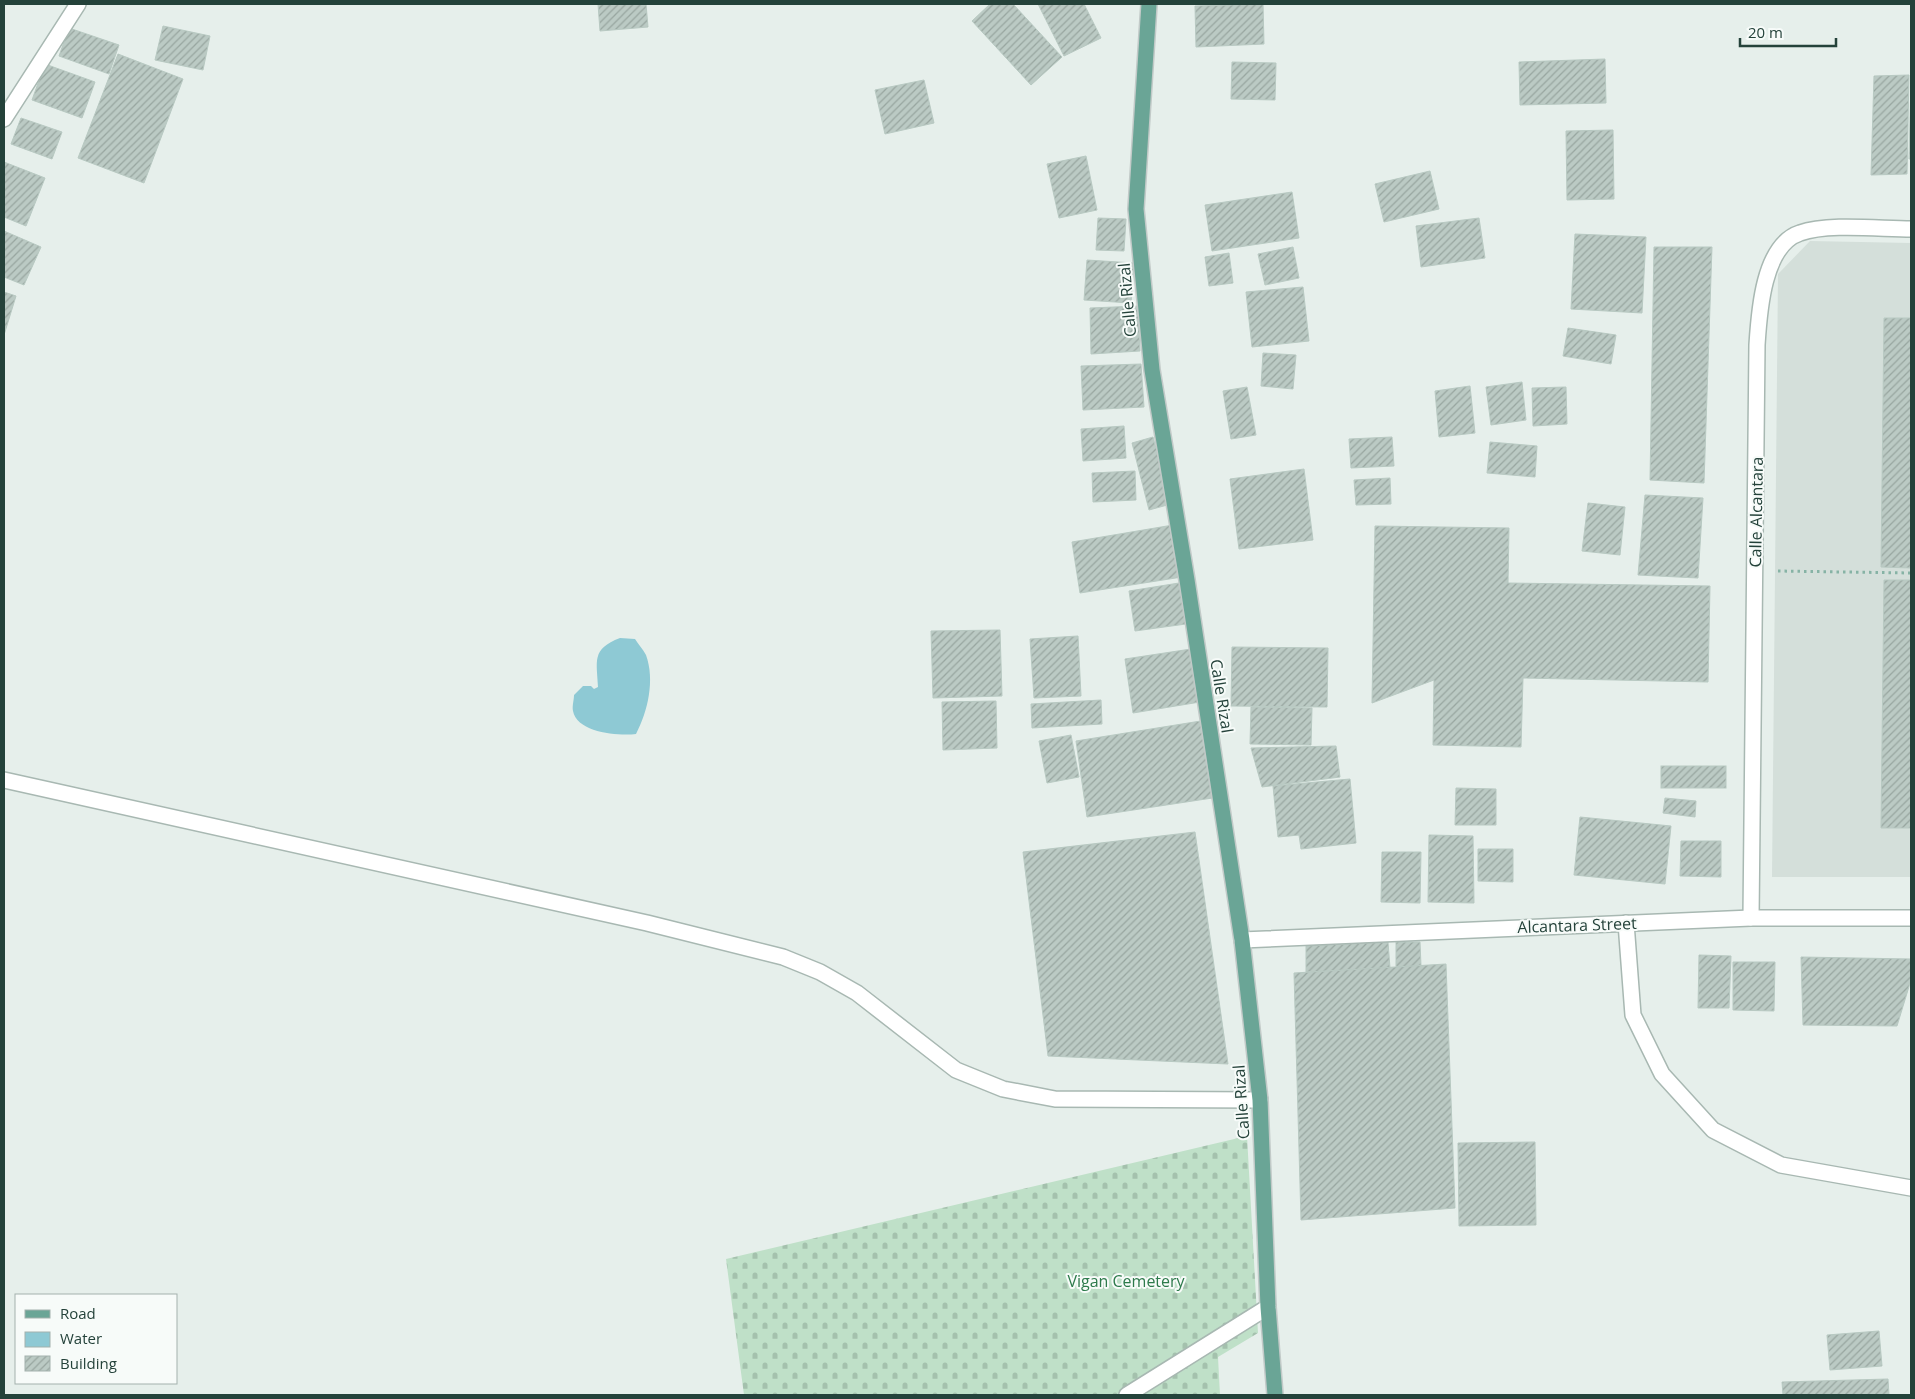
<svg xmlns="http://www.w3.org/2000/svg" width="1915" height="1399" viewBox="0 0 1915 1399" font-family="'Open Sans',sans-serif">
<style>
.built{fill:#d4dfda}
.cemetery{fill:url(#cemetery-stones)}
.water{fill:#8ec9d4}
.building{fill:url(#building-hatch);stroke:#b8c9c2}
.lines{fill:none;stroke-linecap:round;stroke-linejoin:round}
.minor-casing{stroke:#a8b8b2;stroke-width:18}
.major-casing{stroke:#c2cac8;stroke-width:18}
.path{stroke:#86b3a5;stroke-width:3;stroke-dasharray:2.5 4;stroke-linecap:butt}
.minor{stroke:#fff;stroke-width:15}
.major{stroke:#6aa596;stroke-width:15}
.labels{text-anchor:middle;stroke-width:4;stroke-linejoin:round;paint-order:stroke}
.street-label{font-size:16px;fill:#24423a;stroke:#f7fbf9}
.park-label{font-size:16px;fill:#2d7a4b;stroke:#f7fbf9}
</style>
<defs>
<pattern id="cemetery-stones" width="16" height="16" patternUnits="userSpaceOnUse" patternTransform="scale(1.25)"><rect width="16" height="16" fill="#bfe0c8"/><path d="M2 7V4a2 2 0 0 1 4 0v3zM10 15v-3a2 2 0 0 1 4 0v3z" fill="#a4c1ad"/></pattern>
<pattern id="building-hatch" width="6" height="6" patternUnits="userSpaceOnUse" patternTransform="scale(1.25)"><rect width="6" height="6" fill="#bbcac4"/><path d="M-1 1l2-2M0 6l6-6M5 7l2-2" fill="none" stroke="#98a6a0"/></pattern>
</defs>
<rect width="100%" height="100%" fill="#e6efeb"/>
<path class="built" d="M 1810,241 L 1911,243 L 1911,877 L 1772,877 L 1778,274 Z"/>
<path class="cemetery" d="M 1247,1136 L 1258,1333 L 1218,1357 L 1220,1395 L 744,1395 L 726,1259 Z"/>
<path class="water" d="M 620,638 L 635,639 C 638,644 643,649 646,655 C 655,680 648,711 636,734 C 619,736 577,733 573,711 C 572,706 574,700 574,695 L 583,686 L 591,686 L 594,689 L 598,687 C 597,661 591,649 620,638 Z"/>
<g class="building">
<path d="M 598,4 L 646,4 L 648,27 L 600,31 Z"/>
<path d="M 990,4 L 1013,4 L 1062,57 L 1031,85 L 972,21 Z"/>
<path d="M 1038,4 L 1084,4 L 1101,38 L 1064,56 Z"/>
<path d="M 1263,4 L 1264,44 L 1196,47 L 1195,6 Z"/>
<path d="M 163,26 L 210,36 L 203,70 L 155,60 Z"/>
<path d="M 69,28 L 119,45 L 109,74 L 59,56 Z"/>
<path d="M 118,54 L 183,79 L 144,183 L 78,158 Z"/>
<path d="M 1605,59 L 1606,103 L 1520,105 L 1519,62 Z"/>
<path d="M 1232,62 L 1276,63 L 1275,100 L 1231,99 Z"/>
<path d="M 45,64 L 95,82 L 82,118 L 32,100 Z"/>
<path d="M 1909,75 L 1907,174 L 1871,175 L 1874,76 Z"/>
<path d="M 924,80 L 934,123 L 885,134 L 875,90 Z"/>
<path d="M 1911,82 L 1911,159 L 1909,159 Z"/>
<path d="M 21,118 L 62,132 L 52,159 L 11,144 Z"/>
<path d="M 1613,130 L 1614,199 L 1567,200 L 1566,131 Z"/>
<path d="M 1086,156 L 1097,210 L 1059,218 L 1047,164 Z"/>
<path d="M 4,162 L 45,178 L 26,226 L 4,217 Z"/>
<path d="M 1430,171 L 1439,209 L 1384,222 L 1375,184 Z"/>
<path d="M 1292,192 L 1299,238 L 1212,251 L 1205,205 Z"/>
<path d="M 1098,218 L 1126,219 L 1124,251 L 1096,250 Z"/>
<path d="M 1479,218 L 1485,258 L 1421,267 L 1416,226 Z"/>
<path d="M 4,231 L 41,247 L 24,285 L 4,277 Z"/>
<path d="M 1575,234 L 1646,237 L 1642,313 L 1571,309 Z"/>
<path d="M 1293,247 L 1299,278 L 1265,285 L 1258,254 Z"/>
<path d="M 1654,247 L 1712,247 L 1704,483 L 1650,480 Z"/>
<path d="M 1229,253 L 1233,283 L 1209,286 L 1205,257 Z"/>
<path d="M 1087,260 L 1134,263 L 1131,303 L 1084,300 Z"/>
<path d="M 1303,287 L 1309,341 L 1252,347 L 1246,292 Z"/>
<path d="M 4,292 L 16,296 L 4,335 Z"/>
<path d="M 1138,306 L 1140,351 L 1091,354 L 1090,308 Z"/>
<path d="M 1884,318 L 1911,318 L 1911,568 L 1881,567 Z"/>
<path d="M 1568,328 L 1616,335 L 1611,364 L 1563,356 Z"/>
<path d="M 1263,353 L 1296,355 L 1293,389 L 1261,386 Z"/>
<path d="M 1141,364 L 1144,407 L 1083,410 L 1081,366 Z"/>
<path d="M 1522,382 L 1526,420 L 1491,425 L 1486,387 Z"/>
<path d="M 1470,386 L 1475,433 L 1439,437 L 1435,391 Z"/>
<path d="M 1247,387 L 1256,435 L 1231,439 L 1223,391 Z"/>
<path d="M 1566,387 L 1567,424 L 1533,426 L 1532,388 Z"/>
<path d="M 1124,426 L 1126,458 L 1083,461 L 1081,429 Z"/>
<path d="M 1153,437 L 1171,504 L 1149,510 L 1132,443 Z"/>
<path d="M 1392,437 L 1394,466 L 1351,468 L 1349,439 Z"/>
<path d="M 1490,442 L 1537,446 L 1535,477 L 1487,473 Z"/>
<path d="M 1304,469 L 1313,540 L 1239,549 L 1230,479 Z"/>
<path d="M 1135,471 L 1136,500 L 1093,502 L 1092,473 Z"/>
<path d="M 1390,478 L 1391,504 L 1356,505 L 1354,480 Z"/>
<path d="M 1645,495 L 1703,498 L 1698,578 L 1638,575 Z"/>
<path d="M 1588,503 L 1625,507 L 1620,555 L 1582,551 Z"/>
<path d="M 1173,525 L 1182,577 L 1080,593 L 1072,542 Z"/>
<path d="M 1375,526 L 1509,528 L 1508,583 L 1710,586 L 1708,682 L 1523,678 L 1521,747 L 1433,745 L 1434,680 L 1372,703 Z"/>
<path d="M 1884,580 L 1911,580 L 1911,828 L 1881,828 Z"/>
<path d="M 1179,583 L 1186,624 L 1135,631 L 1129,591 Z"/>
<path d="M 1000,630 L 1002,696 L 933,698 L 931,631 Z"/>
<path d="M 1078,636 L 1081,696 L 1034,698 L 1030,639 Z"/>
<path d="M 1232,647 L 1328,648 L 1327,707 L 1231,706 Z"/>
<path d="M 1191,649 L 1200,702 L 1133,713 L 1125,659 Z"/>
<path d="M 1101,700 L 1102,724 L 1032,728 L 1031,704 Z"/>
<path d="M 996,701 L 997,748 L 943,750 L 942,702 Z"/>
<path d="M 1251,707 L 1312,708 L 1311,745 L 1250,744 Z"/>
<path d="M 1207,720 L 1219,797 L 1087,817 L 1076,741 Z"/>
<path d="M 1071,735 L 1079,777 L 1047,783 L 1039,741 Z"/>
<path d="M 1336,746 L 1340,777 L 1262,787 L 1251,748 Z"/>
<rect x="1661" y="766" width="65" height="22"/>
<path d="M 1350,779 L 1356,843 L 1301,849 L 1299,835 L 1278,837 L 1273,786 Z"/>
<path d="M 1456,788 L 1496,789 L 1496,825 L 1455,825 Z"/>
<path d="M 1665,798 L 1696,801 L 1695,817 L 1663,813 Z"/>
<path d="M 1580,817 L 1671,826 L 1665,884 L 1574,875 Z"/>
<path d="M 1195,832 L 1228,1064 L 1048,1056 L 1023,852 Z"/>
<path d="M 1429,835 L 1473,836 L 1474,903 L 1428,902 Z"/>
<path d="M 1681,841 L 1721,841 L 1721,877 L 1680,876 Z"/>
<path d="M 1478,849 L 1513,849 L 1513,882 L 1478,881 Z"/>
<path d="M 1382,852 L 1421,852 L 1420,903 L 1381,902 Z"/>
<path d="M 1388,942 L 1390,968 L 1306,972 L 1306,946 Z"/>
<path d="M 1396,942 L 1420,942 L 1421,966 L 1396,967 Z"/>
<path d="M 1699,955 L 1731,956 L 1729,1008 L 1698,1008 Z"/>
<path d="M 1801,957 L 1911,959 L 1911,980 L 1897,1026 L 1803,1025 Z"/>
<path d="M 1733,962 L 1775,962 L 1774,1011 L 1733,1010 Z"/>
<path d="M 1446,964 L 1455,1208 L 1301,1220 L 1294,973 Z"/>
<path d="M 1535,1142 L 1536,1225 L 1459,1226 L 1458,1143 Z"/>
<path d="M 1879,1331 L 1882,1366 L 1830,1370 L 1827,1335 Z"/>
<path d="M 1888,1379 L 1889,1395 L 1783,1395 L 1782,1382 Z"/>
</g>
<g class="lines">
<defs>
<g id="minor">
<path d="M 4,119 L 78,4"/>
<path d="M 4,780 L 647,923 L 783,957 L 820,972 L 857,993 L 956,1070 L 1003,1089 L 1055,1099 L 1260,1100"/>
<path d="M 1751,918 L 1757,345 C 1759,313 1763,245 1800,233 C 1828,223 1880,229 1911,229"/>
<path d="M 1626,923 L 1633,1015 L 1662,1074 L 1713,1130 L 1781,1165 L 1911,1188"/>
<path d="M 1242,940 L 1751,918 L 1911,918"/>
<path d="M 1127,1395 L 1268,1307"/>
</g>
<path id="major" d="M 1149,4 L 1136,209 L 1152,370 L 1187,580 L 1242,940 L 1260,1100 L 1268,1307 L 1275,1395"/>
</defs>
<use href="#minor" class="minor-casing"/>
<use href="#major" class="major-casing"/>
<path class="path" d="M 1778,571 L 1911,573"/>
<use href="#minor" class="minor"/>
<use href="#major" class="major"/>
</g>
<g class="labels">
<g class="street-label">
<text transform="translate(1127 300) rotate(-95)" y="6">Calle Rizal</text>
<text transform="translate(1756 512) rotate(-89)" y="6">Calle Alcantara</text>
<text transform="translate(1222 696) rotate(81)" y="6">Calle Rizal</text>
<text transform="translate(1577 925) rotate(-2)" y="6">Alcantara Street</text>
<text transform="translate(1241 1102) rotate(-94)" y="6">Calle Rizal</text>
</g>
<g class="park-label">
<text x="1126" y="1287">Vigan Cemetery</text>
</g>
</g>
<rect width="1915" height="1399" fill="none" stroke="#24423a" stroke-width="10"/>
<rect x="15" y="1294" width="162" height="90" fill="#f7fbf9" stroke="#a3b1ad"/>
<rect x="25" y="1310" width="25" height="8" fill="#6aa596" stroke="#a3b1ad"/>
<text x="60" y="1319" font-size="15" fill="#24423a">Road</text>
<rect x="25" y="1332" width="25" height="15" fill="#8ec9d4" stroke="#a3b1ad"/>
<text x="60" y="1344" font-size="15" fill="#24423a">Water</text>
<rect x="25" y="1356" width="25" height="15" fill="url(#building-hatch)" stroke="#a3b1ad"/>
<text x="60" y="1369" font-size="15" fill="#24423a">Building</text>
<path d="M1740 38v8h96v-8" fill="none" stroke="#24423a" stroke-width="2.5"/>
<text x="1748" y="38" font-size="15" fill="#24423a" stroke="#f7fbf9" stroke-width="4" paint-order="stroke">20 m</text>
</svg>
